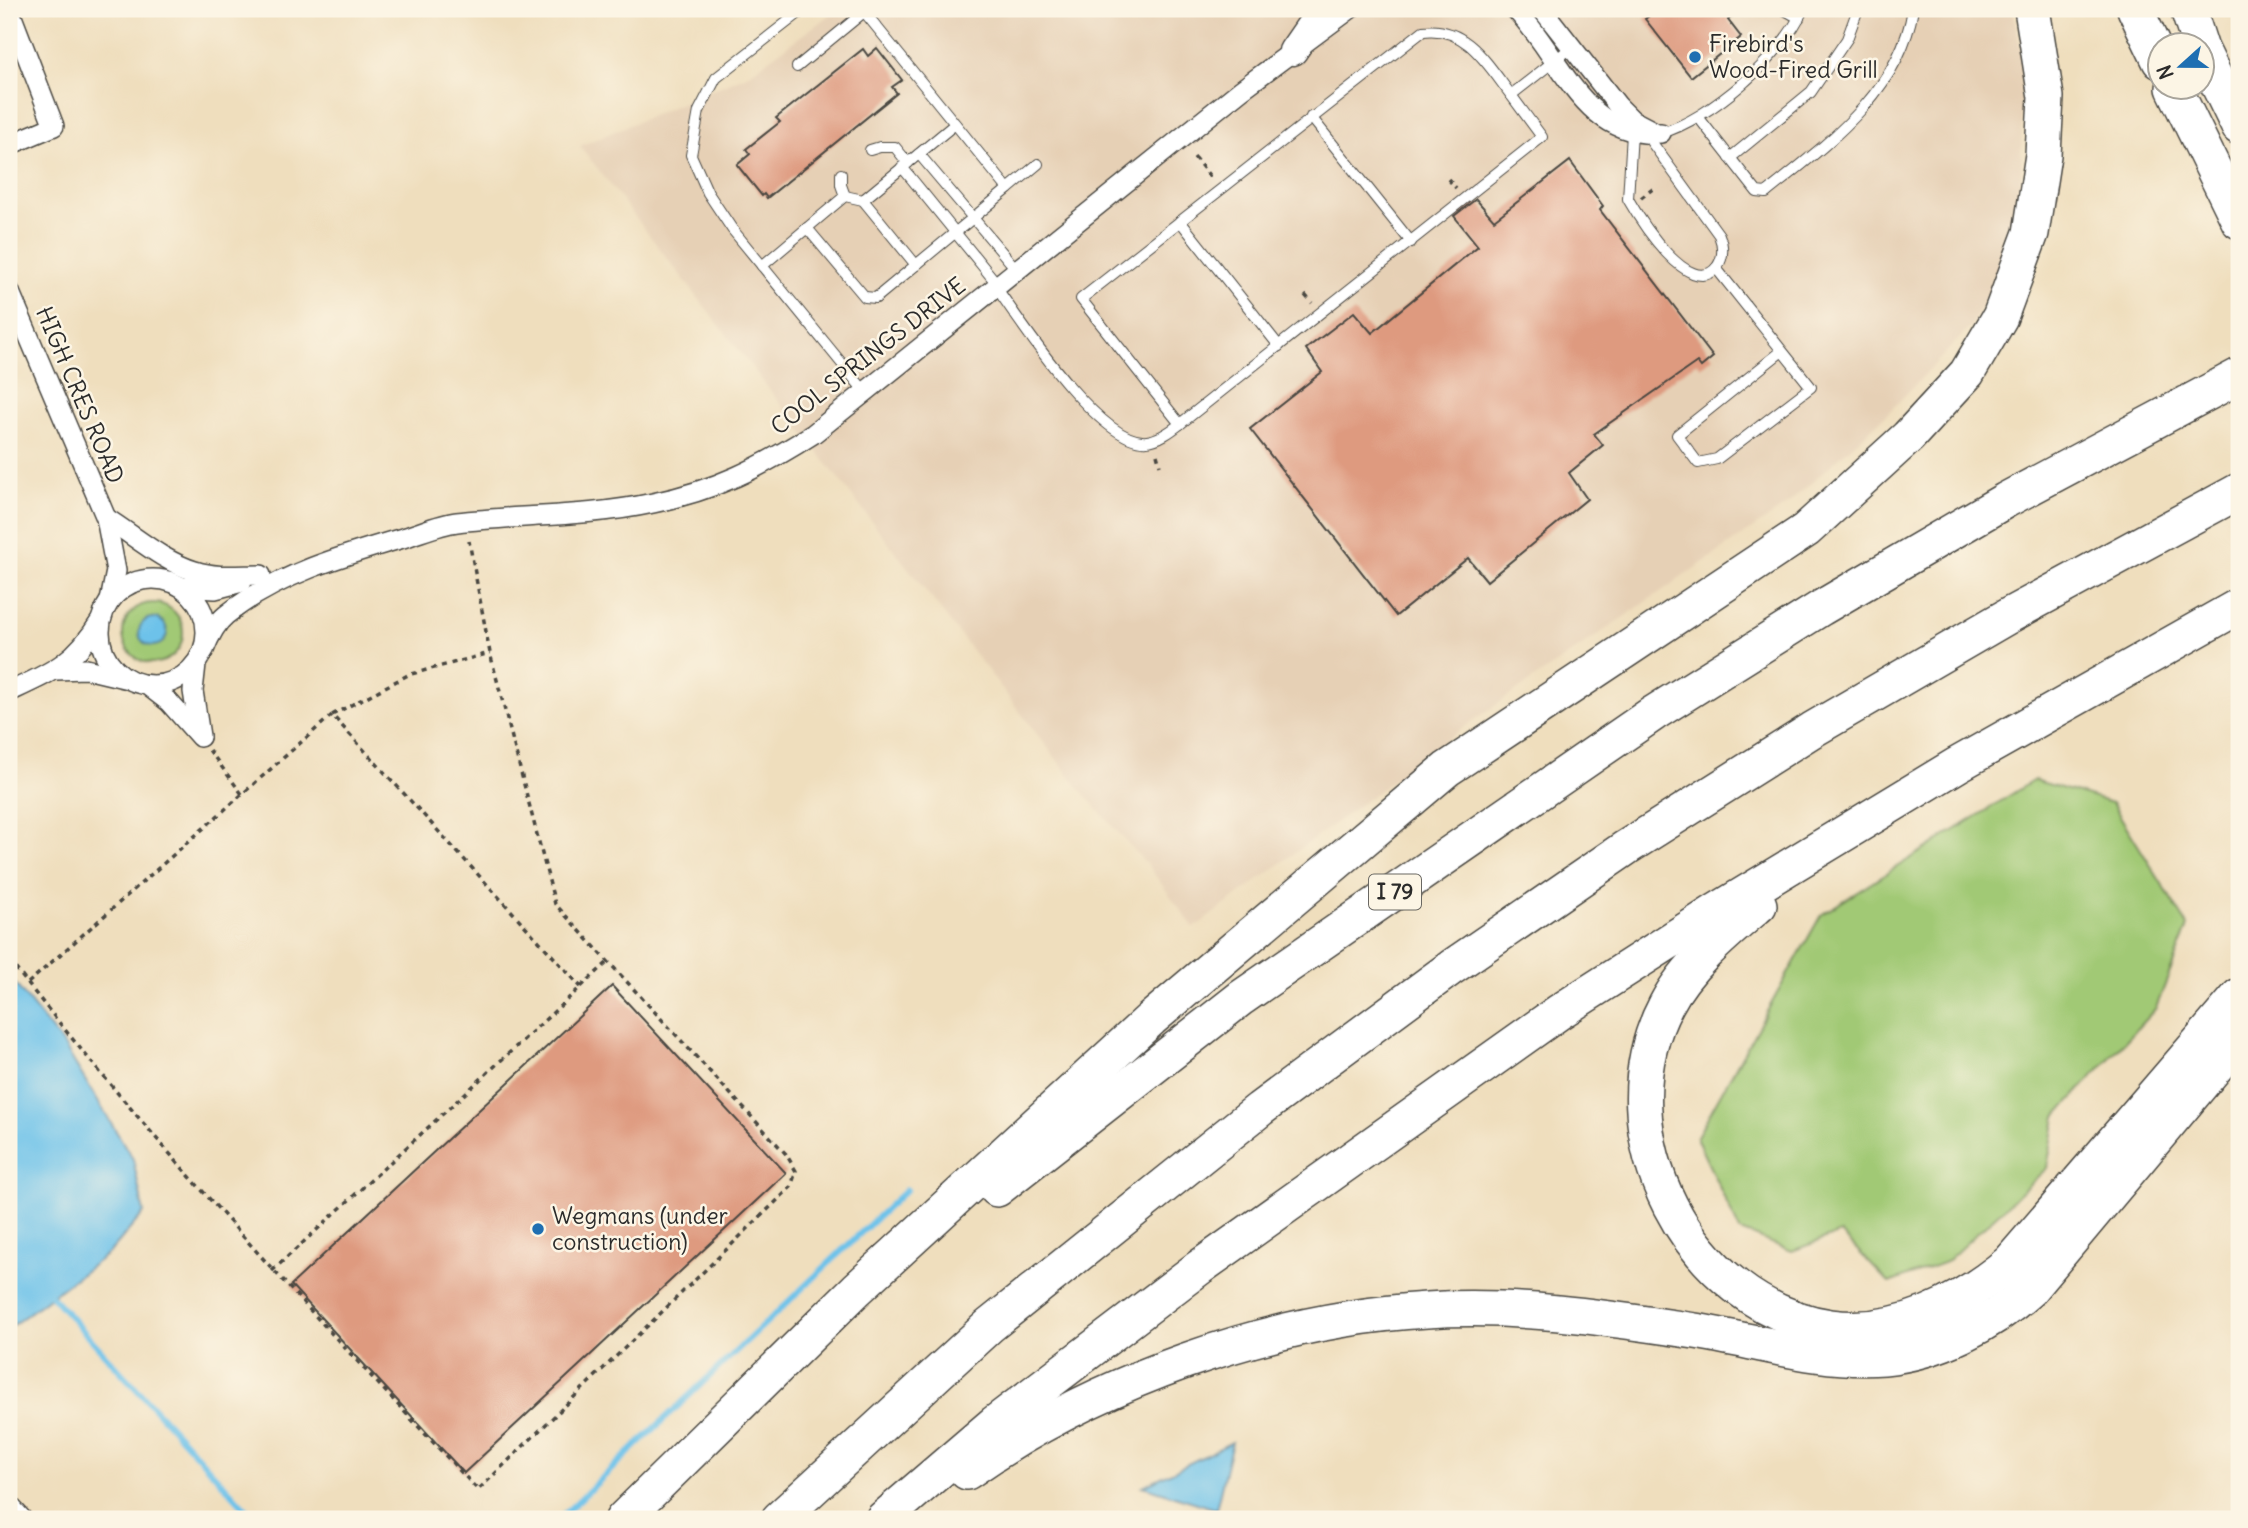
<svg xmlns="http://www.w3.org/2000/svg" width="2248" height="1528" viewBox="0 0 2248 1528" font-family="Delius,sans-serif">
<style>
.built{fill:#e6d0b5}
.green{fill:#a1c974;stroke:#667a50;stroke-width:2}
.water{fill:#6dc2ea;stroke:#4c768a;stroke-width:2}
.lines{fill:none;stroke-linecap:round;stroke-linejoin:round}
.stream{stroke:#6dc2ea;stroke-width:6}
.building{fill:#de9a7f}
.lane-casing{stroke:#484641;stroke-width:12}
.street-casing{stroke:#484641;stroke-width:22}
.secondary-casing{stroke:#484641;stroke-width:31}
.highway-casing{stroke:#484641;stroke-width:38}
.path{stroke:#484641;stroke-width:3.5;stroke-dasharray:5 5;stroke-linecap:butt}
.lane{stroke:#fff;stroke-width:10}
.street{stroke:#fff;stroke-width:19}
.secondary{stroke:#fff;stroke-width:28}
.highway{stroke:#fff;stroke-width:35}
.poi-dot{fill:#1f6fb2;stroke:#fcf5e5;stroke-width:2.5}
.labels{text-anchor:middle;stroke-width:5;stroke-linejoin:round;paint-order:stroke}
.shield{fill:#fcf5e5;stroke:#6a6863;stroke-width:2}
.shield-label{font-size:21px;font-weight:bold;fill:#2b2b2b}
.poi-label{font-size:23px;fill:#2b2b2b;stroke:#fcf5e5;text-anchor:start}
.street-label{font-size:23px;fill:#2b2b2b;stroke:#fcf5e5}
</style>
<rect width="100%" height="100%" fill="#fcf5e5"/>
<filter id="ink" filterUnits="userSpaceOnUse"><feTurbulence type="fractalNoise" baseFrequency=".0143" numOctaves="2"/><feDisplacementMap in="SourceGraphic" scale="14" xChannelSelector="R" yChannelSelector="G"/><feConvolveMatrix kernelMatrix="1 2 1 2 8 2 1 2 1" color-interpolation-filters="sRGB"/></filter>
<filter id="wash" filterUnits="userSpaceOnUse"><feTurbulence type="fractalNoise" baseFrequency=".00686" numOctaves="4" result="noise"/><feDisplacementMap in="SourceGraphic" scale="28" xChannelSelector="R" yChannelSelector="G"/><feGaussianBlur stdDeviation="1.57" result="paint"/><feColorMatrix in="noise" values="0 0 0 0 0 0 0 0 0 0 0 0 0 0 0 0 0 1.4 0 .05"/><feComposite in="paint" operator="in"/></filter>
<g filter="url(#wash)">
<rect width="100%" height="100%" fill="#efdebd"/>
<path class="built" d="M 838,9 L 2013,9 L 2022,58 L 2021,177 L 1998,276 L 1971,326 L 1888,413 L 1788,504 L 1467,725 L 1194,928 L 1149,867 L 1083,793 L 580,146 L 747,75 Z"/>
<g class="green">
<circle cx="153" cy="633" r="30"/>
<path d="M 2034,780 L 2112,803 L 2188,926 L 2156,1008 L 2056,1116 L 2047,1168 L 1946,1262 L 1889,1283 L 1841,1233 L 1792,1251 L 1740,1231 L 1696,1138 L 1821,915 Z"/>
</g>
<g class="water">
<circle cx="153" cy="632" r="14"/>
<path d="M 9,976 L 65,1047 L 133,1159 L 144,1213 L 110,1252 L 9,1328 Z"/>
<path d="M 1232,1442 L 1216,1509 L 1143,1486 Z"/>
</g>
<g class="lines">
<g class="stream">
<path d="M 46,1290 L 255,1519"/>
<path d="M 559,1519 L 906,1190"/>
</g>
</g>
<g id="blocks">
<g class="building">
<path d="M 1645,9 L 1724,9 L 1731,17 L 1728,20 L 1741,37 L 1691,77 L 1645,19 L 1650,15 Z"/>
<path d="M 877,48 L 902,80 L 892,87 L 897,93 L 767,198 L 764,194 L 762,196 L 737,165 L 750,154 L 746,149 L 780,122 L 776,118 L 863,49 L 868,56 Z"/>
<path d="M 1570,161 L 1603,206 L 1600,210 L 1713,357 L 1701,367 L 1697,362 L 1594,434 L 1603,445 L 1569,473 L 1587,499 L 1487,581 L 1468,558 L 1396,616 L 1250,429 L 1322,372 L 1306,349 L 1354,312 L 1372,333 L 1478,246 L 1454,216 L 1476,199 L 1494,220 Z"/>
<path d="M 612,986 L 786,1173 L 464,1473 L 291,1285 Z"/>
</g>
</g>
</g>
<g filter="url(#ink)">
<use href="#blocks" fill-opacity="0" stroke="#484641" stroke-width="2"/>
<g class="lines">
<defs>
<g id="lane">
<path d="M 804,9 L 716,78 L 699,111 L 691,155 L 708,193 L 732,229 L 866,393"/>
<path d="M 1783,9 L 1799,18"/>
<path d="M 797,67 L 864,12"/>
<path d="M 1311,117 L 1411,242"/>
<path d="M 1699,118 L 1757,192 L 1766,193 C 1827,144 1900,92 1913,9"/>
<path d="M 1632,133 L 1628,199 C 1640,220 1690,300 1717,267 C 1724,257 1723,245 1719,235 L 1645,133"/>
<path d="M 1661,133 C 1709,120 1784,55 1803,9"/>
<path d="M 870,150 L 880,147 L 895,147 L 908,163"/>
<path d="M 919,154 L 1017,270"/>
<path d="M 1730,158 L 1811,92 L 1847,39 L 1858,9"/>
<path d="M 902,167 L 998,285"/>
<path d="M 841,174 L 841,185 L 845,196"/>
<path d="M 1008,189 L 1038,164"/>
<path d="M 863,200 L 916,265"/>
<path d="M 1180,221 L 1279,346"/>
<path d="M 807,228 L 845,196 L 863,200 L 955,124"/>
<path d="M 762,266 L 807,228 L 865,297 L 876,298 L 1008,189 L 862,9"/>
<path d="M 1716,268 L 1811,387 L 1717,459 L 1698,463 L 1677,435 L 1782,351"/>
<path d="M 996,287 C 1021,323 1101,446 1147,441 C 1159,440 1171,431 1180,424 L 1542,137 L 1511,95"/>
<path d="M 1180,424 L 1081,299 L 1423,31 C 1466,25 1488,65 1511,95 L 1572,47"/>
</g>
<g id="street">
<path d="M 1515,9 C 1561,55 1583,140 1661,133"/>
<path d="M 1542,9 L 1618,106 L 1632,120 L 1653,131"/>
<path d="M 9,145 L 54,126 L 9,9"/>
<path d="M 9,290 L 106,518 L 116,571 L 110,601"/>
<path d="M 106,518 C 135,536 162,561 195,571 C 216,578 239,575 261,575"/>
<circle cx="153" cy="632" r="53"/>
<path d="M 182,587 L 215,589 L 242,582"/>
<path d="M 204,650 C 209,637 215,624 226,615 C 278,574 344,555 406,537 C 422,532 440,524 457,522 C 522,515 589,517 653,503 C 716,490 760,468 813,434 L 1241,90 L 1350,9"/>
<path d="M 196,664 L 193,691 L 200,736"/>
<path d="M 56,670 L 86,669 L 124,678"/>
<path d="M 147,685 L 169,702 L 200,737"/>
<path d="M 9,692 C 54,671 74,663 101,620"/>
<path d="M 9,1505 L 22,1519"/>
</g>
<path id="secondary" d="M 1293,51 L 1322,9"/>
<g id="highway">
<path d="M 2135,9 L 2160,61"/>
<path d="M 2188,9 L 2200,46"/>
<path d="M 2202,51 L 2239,127"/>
<path d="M 2174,88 L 2239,221"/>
<path d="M 1759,905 C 1726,933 1686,966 1666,1005 C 1599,1131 1690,1308 1831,1327 C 1898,1336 1961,1303 2010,1262 L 2239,996"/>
<path d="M 997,1189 L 1241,998 L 1654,713 L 1821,608 L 2006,500 L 2239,376"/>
<path d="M 967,1472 C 1095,1382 1270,1319 1427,1310 C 1517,1304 1607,1318 1695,1331 C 1757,1341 1821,1362 1884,1357 C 1937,1352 1990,1325 2029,1290 L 2239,1039"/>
<path d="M 623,1519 L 857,1289 L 1151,1019 L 1447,769 L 1806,530 L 1908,437 L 1967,373 L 2000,317 L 2031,233 L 2043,155 L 2046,97 L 2032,9"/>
<path d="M 779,1519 L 989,1326 L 1260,1109 L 1452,967 L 1627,847 L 1812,730 L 2008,616 L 2239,491"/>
<path d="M 883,1519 L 995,1423 L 1200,1267 L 1559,1012 L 1715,912 L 1957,765 L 2239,606"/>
</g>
</defs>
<use href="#lane" class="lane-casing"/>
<use href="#street" class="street-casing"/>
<use href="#secondary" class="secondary-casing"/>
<use href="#highway" class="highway-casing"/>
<g class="path">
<path d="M 1194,157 L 1212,179"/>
<path d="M 1448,179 L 1456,188"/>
<path d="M 1641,198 L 1654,188"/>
<path d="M 1305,295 L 1312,303"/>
<path d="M 1157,454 L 1160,465"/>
<path d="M 332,715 L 408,675 L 490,653"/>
<path d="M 209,750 L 242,794"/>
<path d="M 9,960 C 155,1146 316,1318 478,1490 L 791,1187 L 796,1171 L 786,1154 L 555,904 L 490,653 L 469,541"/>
<path d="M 28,983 L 332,715 L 581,987"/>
<path d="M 272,1271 L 608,962"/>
</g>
<use href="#lane" class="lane"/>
<use href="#street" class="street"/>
<use href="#secondary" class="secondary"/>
<use href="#highway" class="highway"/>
</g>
</g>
<g class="poi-dot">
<circle cx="1695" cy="57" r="7"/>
<circle cx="538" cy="1229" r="7"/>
</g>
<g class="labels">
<rect class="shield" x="1369" y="874.5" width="52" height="35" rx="5"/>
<g class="shield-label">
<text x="1395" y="899">I 79</text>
</g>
<g class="poi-label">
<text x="1709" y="52">Firebird's<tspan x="1709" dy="26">Wood-Fired Grill</tspan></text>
<text x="552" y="1224">Wegmans (under<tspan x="552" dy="26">construction)</tspan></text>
</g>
<g class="street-label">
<text transform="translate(868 356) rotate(-38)" y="8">COOL SPRINGS DRIVE</text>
<text transform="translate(80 395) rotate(67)" y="8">HIGH CRES ROAD</text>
</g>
</g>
<rect width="2248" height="1528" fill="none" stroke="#fcf5e5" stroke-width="35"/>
<g transform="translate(2181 66) rotate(249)"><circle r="33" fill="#fcf5e5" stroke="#a8a49b" stroke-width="2"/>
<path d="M0-5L12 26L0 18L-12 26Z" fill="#1f6fb2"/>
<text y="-10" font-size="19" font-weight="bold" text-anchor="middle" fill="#2b2b2b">N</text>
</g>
</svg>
